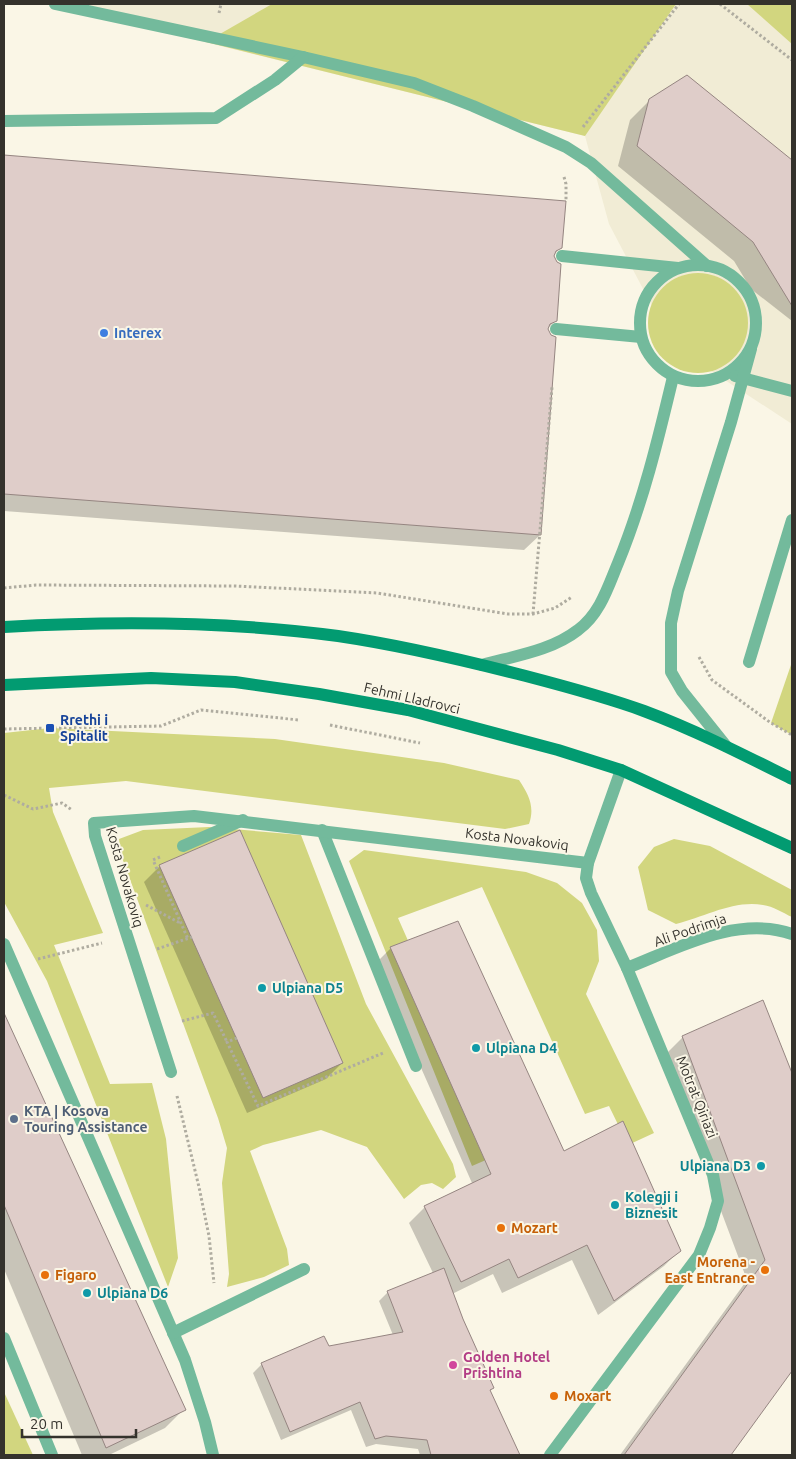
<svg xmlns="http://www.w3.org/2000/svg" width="796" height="1459" viewBox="0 0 796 1459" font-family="Ubuntu,sans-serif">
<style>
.built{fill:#f1ecd5}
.green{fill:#d2d67f}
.shadow{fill:#0003}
.building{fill:#dfcdc9;stroke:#958581}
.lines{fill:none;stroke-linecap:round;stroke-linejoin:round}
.path{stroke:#afaca0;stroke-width:3;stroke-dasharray:2.5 2.5;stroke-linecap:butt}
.lane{stroke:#73ba9c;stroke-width:12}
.street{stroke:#73ba9c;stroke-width:12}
.secondary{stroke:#029b71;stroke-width:12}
.shop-dot{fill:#3f7fe0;stroke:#faf6e6;stroke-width:2}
.transit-dot{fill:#1a4fb4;stroke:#faf6e6;stroke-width:2}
.culture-dot{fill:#0f9aa8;stroke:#faf6e6;stroke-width:2}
.service-dot{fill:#5c6f8a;stroke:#faf6e6;stroke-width:2}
.food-dot{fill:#e8710a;stroke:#faf6e6;stroke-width:2}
.hotel-dot{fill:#d1479c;stroke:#faf6e6;stroke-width:2}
.labels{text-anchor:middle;stroke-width:4;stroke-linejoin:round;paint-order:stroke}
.shop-label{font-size:14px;font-weight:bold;fill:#366cbe;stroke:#faf6e6;text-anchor:start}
.street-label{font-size:14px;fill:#34322c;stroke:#faf6e6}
.transit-label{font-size:14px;font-weight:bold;fill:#164399;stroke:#faf6e6;text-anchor:start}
.culture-label{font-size:14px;font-weight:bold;fill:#0d838f;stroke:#faf6e6;text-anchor:start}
.service-label{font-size:14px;font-weight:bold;fill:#4e5e75;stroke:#faf6e6;text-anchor:start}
.food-label{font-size:14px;font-weight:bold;fill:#c56008;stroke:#faf6e6;text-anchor:start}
.hotel-label{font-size:14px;font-weight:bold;fill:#b23c85;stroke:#faf6e6;text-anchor:start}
</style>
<rect width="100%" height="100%" fill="#faf6e6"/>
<path class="built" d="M 50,4 L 792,4 L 792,424 L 673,346 L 609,224 L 585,136 Z"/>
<g class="green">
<path d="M 272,4 L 676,4 L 585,136 L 206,42 Z"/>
<path d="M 747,4 L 792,4 L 792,44 Z"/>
<circle cx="698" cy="323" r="50"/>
<path d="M 792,662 L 792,735 L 771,723 Z"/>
<path d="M 50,728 L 275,739 L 444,763 L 519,780 C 529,795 535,807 529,824 L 505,829 L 126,781 L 49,788 L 53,812 L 103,933 L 54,945 L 110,1084 L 152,1083 L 166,1139 L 178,1258 L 168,1287 L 47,981 L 4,902 L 4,733 Z"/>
<path d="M 209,827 L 301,835 L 366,1004 L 453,1164 L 456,1177 L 443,1189 L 432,1183 L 421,1185 L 404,1199 L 367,1147 L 321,1130 L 263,1145 L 250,1151 L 287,1249 L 289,1265 L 264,1277 L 227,1287 L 229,1274 L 222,1183 L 227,1148 L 218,1118 L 121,855 L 119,839 L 143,830 Z"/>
<path d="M 674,839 L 710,846 L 792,890 L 792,917 C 783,913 773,906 763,905 C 733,900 705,917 676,924 L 648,910 L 638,867 L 654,847 Z"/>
<path d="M 364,850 L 526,872 L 557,883 L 582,903 L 597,930 L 599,961 L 586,994 L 654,1133 L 628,1145 L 609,1106 L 585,1114 L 482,887 L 398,918 L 502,1153 L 472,1166 L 349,861 Z"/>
<path d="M 4,1392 L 33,1455 L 4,1455 Z"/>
</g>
<g class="shadow">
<path d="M 686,77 L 792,161 L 792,321 L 751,289 L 734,261 L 618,166 L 630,120 L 650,100 Z"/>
<path d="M 4,156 L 564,202 L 561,247 L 553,256 L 556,320 L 547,329 L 540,535 L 524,550 L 4,511 Z"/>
<path d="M 160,866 L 342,1063 L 326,1079 L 247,1113 L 144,882 Z"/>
<path d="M 391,948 L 564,1153 L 680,1250 L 664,1266 L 598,1315 L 572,1260 L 502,1293 L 493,1274 L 452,1294 L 493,1388 L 489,1392 L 519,1455 L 420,1455 L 418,1449 L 376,1444 L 366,1447 L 351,1410 L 281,1440 L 253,1373 L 262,1364 L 393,1335 L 379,1301 L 388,1292 L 433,1273 L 409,1223 L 425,1207 L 472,1183 L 375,964 Z"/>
<path d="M 763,1002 L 792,1076 L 792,1369 L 729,1455 L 620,1455 L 747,1280 L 663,1057 L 683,1037 Z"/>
<path d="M 4,1016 L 184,1409 L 165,1428 L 109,1455 L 82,1455 L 4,1269 Z"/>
</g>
<g class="building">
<path d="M 687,75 L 792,160 L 792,306 L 753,242 L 637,146 L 649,99 Z"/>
<path d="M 4,155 L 566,201 L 562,248 L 556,251 L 554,256 L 557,262 L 561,264 L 557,321 L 550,324 L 548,329 L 551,335 L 556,337 L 541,535 L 4,494 Z"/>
<path d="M 240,830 L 343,1063 L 263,1098 L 159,865 Z"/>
<path d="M 458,921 L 564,1151 L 623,1121 L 681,1251 L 614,1301 L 587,1245 L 518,1278 L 509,1259 L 461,1282 L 424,1206 L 491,1174 L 390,947 Z"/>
<path d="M 763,1000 L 792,1073 L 792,1371 L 731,1455 L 624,1455 L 765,1260 L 682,1036 Z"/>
<path d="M 4,1013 L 186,1410 L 106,1448 L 4,1205 Z"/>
<path d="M 444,1268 L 463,1319 L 494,1388 L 490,1390 L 520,1455 L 431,1455 L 427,1440 L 386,1436 L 375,1439 L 360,1402 L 290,1432 L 261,1363 L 324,1336 L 329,1346 L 403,1332 L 387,1291 Z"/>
</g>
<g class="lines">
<g class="path">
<path d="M 720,4 L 792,60"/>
<path d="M 219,13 L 221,4"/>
<path d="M 583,127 L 679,4"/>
<path d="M 564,177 L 566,184 L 566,201"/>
<path d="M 4,588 L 36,585 L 236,586 L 377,593 L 508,614 L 533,614 L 555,608 L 572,597"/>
<path d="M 533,614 L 552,387"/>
<path d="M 699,657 L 712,680 L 771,723 L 792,735"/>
<path d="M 330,725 L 420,743"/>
<path d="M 4,729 L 161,726 L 201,710 L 299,720"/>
<path d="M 4,795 L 33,809 L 62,803 L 72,810"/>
<path d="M 160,857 L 153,860 L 188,939"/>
<path d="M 146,905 L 180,923"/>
<path d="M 157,949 L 192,937"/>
<path d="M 38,959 L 102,943"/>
<path d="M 182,1021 L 213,1013 L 227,1042"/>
<path d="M 237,1038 L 227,1042 L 258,1106 L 383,1053"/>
<path d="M 177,1096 L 199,1187 L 209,1236 L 214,1283"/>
</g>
<g class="lane">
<path d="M 55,4 L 303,57 L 414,83 L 473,106 L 566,147 L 591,163 L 707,266"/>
<path d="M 4,121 L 216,118 L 275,80 L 303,57"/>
<path d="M 562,256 L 678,268"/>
<circle cx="698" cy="323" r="58"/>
<path d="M 556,329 L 641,337"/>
<path d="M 735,376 L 792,391"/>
<path d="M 749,662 L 792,520"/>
<path d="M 482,665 C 514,656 551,651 578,630 C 600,614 608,587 618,563 C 643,502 658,440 673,377"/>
<path d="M 726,746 L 682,691 L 671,672 L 671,623 L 678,591 L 731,422 L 751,349"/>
<path d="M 322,830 L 416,1066"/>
<path d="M 183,846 L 243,820"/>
<path d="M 4,944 L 185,1360 L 205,1422 L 213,1455"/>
<path d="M 171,1072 L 95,836 L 94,823 L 194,816 L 588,863"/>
<path d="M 173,1333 L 304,1269"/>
</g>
<g class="street">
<path d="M 627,968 C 678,948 737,915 792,934"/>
<path d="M 4,1338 L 52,1455"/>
<path d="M 550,1455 L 699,1255 L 710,1228 L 718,1201 L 713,1175 L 627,968 L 591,893 L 586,878 L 588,863 L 621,770"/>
</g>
<g class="secondary">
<path d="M 4,627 C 114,621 228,621 338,636 C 399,645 459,659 518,674 C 560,685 603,696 644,711 C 695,730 744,755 792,779"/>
<path d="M 4,685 L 151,678 L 235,682 L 319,694 L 408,710 L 558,750 L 621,770 L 792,848"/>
</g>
</g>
<circle class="shop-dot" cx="104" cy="333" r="5"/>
<rect class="transit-dot" x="45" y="723" width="10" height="10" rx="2.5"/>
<g class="culture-dot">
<circle cx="262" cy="988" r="5"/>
<circle cx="476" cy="1048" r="5"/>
<circle cx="761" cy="1166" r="5"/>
<circle cx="615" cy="1205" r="5"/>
<circle cx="87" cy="1293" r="5"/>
</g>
<circle class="service-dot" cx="14" cy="1119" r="5"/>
<g class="food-dot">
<circle cx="501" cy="1228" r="5"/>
<circle cx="765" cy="1270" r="5"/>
<circle cx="45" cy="1275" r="5"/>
<circle cx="554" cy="1396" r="5"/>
</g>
<circle class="hotel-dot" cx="453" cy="1365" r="5"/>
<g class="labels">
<g class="shop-label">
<text x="114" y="338">Interex</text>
</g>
<g class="street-label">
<text transform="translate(412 698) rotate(13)" y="5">Fehmi Lladrovci</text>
<text transform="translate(517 839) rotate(7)" y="5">Kosta Novakoviq</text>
<text transform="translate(125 877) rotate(74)" y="5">Kosta Novakoviq</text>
<text transform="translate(690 930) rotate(-19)" y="5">Ali Podrimja</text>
<text transform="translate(697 1097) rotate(68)" y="5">Motrat Qiriazi</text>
</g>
<g class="transit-label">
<text x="60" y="725">Rrethi i<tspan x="60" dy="16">Spitalit</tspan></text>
</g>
<g class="culture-label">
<text x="272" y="993">Ulpiana D5</text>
<text x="486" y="1053">Ulpiana D4</text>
<text x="751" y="1171" text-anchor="end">Ulpiana D3</text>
<text x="625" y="1202">Kolegji i<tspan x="625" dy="16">Biznesit</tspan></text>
<text x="97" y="1298">Ulpiana D6</text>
</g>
<g class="service-label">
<text x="24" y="1116">KTA | Kosova<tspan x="24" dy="16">Touring Assistance</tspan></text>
</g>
<g class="food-label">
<text x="511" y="1233">Mozart</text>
<text x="755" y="1267" text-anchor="end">Morena -<tspan x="755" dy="16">East Entrance</tspan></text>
<text x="55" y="1280">Figaro</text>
<text x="564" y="1401">Moxart</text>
</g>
<g class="hotel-label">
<text x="463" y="1362">Golden Hotel<tspan x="463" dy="16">Prishtina</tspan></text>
</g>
</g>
<rect width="796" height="1459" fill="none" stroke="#34322c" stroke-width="10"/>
<path d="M22 1429v8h114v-8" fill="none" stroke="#34322c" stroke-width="2.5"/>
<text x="30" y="1429" font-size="15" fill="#34322c" stroke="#faf6e6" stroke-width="4" paint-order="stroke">20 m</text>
</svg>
